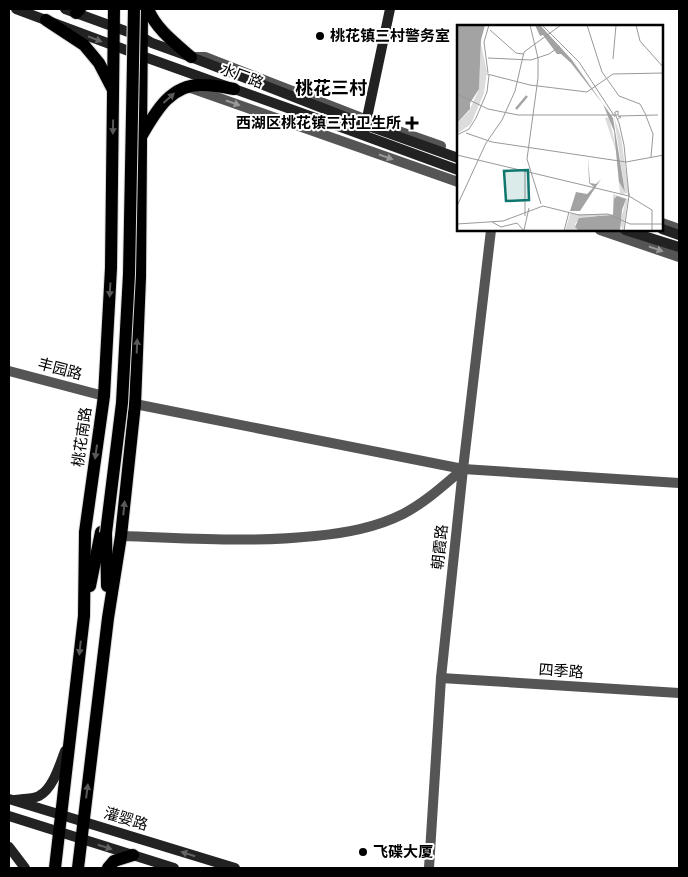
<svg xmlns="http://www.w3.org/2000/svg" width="688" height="877" viewBox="0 0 688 877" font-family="Poppins,'Noto Sans SC',sans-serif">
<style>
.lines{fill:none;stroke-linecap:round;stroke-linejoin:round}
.primary-casing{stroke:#dbdbdb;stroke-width:14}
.street{stroke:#555;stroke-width:10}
.secondary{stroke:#222;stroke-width:10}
.primary{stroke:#000;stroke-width:12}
.primary-bridge-casing{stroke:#dbdbdb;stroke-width:14;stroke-linecap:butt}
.primary-bridge{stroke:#000;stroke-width:12}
.oneway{fill:#646464}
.oneway2{fill:#595959}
.oneway3{fill:#999}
.poi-dot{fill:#000;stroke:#fff;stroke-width:2}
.labels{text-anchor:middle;stroke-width:4;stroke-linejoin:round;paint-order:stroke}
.poi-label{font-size:15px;font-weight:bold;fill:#000;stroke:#fff;text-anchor:start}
.street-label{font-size:15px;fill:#000;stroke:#fff}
.quarter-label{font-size:18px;font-weight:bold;fill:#000;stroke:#fff}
.inset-river{fill:none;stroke:#a3a3a3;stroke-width:2.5}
.inset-road{fill:none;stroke:#999;stroke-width:1}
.view{fill:#0f766e;fill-opacity:0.15;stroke:#0f766e;stroke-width:2.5}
.inset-edge{fill:none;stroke:#000;stroke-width:2.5}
</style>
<rect width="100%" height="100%" fill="#fff"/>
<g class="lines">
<defs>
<g id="primary">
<path d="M 148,9 C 156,29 175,43 191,57"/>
<path d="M 76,13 L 80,9"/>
<path d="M 46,20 L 84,45 L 99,63 L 112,88"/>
<path d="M 142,135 C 156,111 171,84 202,85 C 213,85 224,87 234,89"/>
<path d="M 106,533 L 107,586"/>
<path d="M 90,586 L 101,532"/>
<path d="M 55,868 L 84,616 L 85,532 L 104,396 L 111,268 L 114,9"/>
<path d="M 78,868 L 108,618 L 121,536 L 135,404 L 140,277 L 142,9"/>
<path d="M 108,868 L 114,861 L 133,855"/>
</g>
</defs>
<use href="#primary" class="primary-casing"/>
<g class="street">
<path d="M 192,57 L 205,57 L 367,120 L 441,146"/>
<path d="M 188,87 L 458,182"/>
<path d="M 662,223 L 679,229"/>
<path d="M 600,230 L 679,257"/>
<path d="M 9,371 L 104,396"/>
<path d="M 135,404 L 463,469 L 679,483"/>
<path d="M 121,536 C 187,538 250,543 315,536 C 345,533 375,528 403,514 C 426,502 444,485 463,469"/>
<path d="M 441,678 L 679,693"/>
<path d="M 429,868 L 441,678 L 463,469 L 491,230"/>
</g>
<g class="secondary">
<path d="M 16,9 L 142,56 L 349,130 L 458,170"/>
<path d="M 65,9 L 142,37 L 152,43 L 191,57 L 366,125 L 458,158"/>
<path d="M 364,132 L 390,9"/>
<path d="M 662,229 L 679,235"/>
<path d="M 625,230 L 679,247"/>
<path d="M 9,799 L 235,868"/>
<path d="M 15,800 C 22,799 32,799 39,796 C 53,789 60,764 65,751"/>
<path d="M 9,816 L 174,868"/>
<path d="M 9,847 L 25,868"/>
</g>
<use href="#primary" class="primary"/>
<defs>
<path id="primary-bridge" d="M 106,533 L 122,403 L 129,274 L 134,9"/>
</defs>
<use href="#primary-bridge" class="primary-bridge-casing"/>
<use href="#primary-bridge" class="primary-bridge"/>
</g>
<defs><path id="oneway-solid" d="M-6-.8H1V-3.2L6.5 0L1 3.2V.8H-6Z" transform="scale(1.25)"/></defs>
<g class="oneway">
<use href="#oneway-solid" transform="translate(95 39) rotate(21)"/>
<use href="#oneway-solid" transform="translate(105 847) rotate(18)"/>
<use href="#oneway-solid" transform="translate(188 854) rotate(-163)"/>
</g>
<g class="oneway2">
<use href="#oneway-solid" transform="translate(169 98) rotate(-42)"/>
<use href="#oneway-solid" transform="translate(113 127) rotate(91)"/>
<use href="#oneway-solid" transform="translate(110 290) rotate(93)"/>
<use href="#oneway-solid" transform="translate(137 346) rotate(-88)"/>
<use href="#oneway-solid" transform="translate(96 452) rotate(98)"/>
<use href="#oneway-solid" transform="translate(124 508) rotate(-84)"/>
<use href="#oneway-solid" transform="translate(80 648) rotate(96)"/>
<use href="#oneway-solid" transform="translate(87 791) rotate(-83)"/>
</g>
<g class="oneway3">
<use href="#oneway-solid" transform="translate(233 103) rotate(19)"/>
<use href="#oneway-solid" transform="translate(386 157) rotate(19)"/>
<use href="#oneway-solid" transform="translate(656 249) rotate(19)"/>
</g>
<g class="poi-dot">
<circle cx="320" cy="36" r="5"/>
<path d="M409.5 115.5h5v5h5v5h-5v5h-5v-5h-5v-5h5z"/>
<circle cx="363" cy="852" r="5"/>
</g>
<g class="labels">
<g class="poi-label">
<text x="330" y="41">桃花镇三村警务室</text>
<text x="401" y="128" text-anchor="end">西湖区桃花镇三村卫生所</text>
<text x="373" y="857">飞碟大厦</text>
</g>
<g class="street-label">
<text transform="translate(242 76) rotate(20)" y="5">水厂路</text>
<text transform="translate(60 369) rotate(15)" y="5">丰园路</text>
<text transform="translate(82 437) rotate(-82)" y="5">桃花南路</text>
<text transform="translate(440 547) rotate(-84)" y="5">朝霞路</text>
<text transform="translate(561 671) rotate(4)" y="5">四季路</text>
<text transform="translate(126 819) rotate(17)" y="5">灌婴路</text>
</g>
<g class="quarter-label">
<text x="331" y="94">桃花三村</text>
</g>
</g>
<g transform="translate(457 25)">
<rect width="206" height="206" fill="#fff"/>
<path d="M 24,19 L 30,47 L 27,68 L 14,99 L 0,109 L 0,98 L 12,86 L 22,64 ZM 152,92 L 164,145 L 162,157 L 168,167 L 157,92 L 164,112 L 172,168 L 163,169 L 159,126 L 148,93 ZM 156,169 L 171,174 L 166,206 L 163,198 L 169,174 L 157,191 L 119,197 L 118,201 L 122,206 L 108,206 L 113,189 L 156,189 Z" fill="#dcdcdc"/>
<path d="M 0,0 L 28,0 L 24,15 L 22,64 L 13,78 L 13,84 L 0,98 ZM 78,0 L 83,0 L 115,35 L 156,93 L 168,167 L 162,157 L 157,106 L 146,79 L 114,38 L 104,29 L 100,29 L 86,10 L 83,11 ZM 131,131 L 133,158 L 139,159 L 144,154 L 123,186 L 113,186 L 93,180 L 113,186 L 119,167 L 130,169 L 137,162 L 132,158 ZM 160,171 L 169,174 L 165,185 L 163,206 L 122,206 L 118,202 L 122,193 L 156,190 L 157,174 Z" fill="#a3a3a3"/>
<path class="inset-river" d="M 59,84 L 70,71M 142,206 L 141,192 L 154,193"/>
<path class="inset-road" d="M 73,0 L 81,33 L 81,53 L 70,134 L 84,179M 85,0 L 122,37 L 158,92M 130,0 L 145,47 L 162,71 L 183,79 L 189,90M 179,0 L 183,16 L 207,43M 33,5 L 59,28 L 66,29M 31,33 L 74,35 L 92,29 L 103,21M 156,34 L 159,0M 31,48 L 27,17 L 32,0M 30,49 L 73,60 L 130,67 L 156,49 L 207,48M 0,69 L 31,84 L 61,90 L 161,90 L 161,86 L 158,87 L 158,89 L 159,91 L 162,98 L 167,120 L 172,171M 189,91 L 196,109 L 194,132M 161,94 L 164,92 L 161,91 L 201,90M 9,108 L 35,117 L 169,137 L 207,130M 0,110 L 12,104 L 19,93 L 30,67 L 32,50M 0,130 L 172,171 L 167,206M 68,145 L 68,191M 172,168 L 172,171 L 195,185 L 195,206M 0,181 L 29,118 L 45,95 L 58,66 L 67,27 L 104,0M 35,197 L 44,202 L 60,198 L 67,206M 0,199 L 46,196 L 86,181 L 122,190 L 151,189 L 173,199 L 207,199M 67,205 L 72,183M 107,206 L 112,187"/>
<path class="view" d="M 71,145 L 72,175 L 49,176 L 47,146 Z"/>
<rect width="206" height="206" class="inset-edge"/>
</g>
<rect width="688" height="877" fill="none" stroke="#000000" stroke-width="20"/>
</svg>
